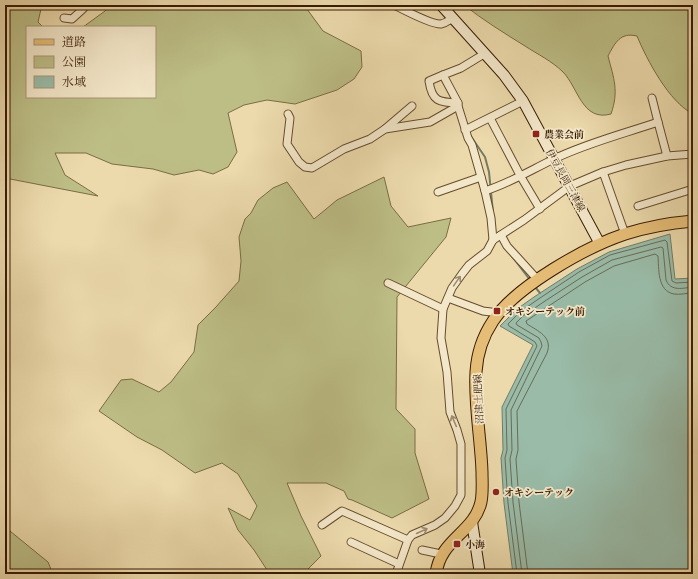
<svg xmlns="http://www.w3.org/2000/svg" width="698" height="579" viewBox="0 0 698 579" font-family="'Libre Caslon Text','Noto Serif JP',serif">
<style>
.green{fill:#bdbe86;stroke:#7b6c44}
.water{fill:#99bba8;stroke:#737b66}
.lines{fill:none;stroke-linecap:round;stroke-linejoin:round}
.shore{stroke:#696b55;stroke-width:1}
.stream{stroke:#737b66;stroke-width:2}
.street-casing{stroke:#664b2c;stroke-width:9}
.secondary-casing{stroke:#391b02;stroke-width:12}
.primary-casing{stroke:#391b02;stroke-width:13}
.street{stroke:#f3e7c9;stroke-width:7}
.secondary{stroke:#f3e7c9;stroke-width:10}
.primary{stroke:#e6bd76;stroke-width:11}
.oneway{stroke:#9f8b6f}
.poi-dot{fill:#8f2418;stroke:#f3e7c9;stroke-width:1.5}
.labels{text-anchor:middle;stroke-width:3.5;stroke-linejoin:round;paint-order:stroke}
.poi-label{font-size:10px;font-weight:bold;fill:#391b02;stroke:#f3e7c9;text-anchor:start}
.street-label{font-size:10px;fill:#391b02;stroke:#f3e7c9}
</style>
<rect width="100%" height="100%" fill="#ecdaac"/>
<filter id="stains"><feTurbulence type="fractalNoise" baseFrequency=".005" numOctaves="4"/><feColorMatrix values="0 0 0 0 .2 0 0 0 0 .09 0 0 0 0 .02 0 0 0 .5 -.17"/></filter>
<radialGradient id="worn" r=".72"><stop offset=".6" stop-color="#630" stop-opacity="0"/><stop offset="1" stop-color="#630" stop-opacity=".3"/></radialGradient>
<g class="green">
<path d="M 5,5 L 45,5 L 41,9 L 38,22 L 43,27 L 27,27 L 27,97 L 155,97 L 155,27 L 83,27 L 105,11 L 110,5 L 304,5 L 323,31 L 361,51 L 362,67 L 354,79 L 337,90 L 295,104 L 267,100 L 244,105 L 228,113 L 237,152 L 228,167 L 213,174 L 199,170 L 174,175 L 153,169 L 112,164 L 86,153 L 55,153 L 65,175 L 98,196 L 5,178 Z"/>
<path d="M 464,5 L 693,5 L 693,114 C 669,102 647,60 637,36 C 620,32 615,43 608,56 C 614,79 619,91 611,114 C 582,122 578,87 563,72 C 552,61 537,54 525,46 C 504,33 483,20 464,5 Z"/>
<path d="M 384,177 L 391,206 L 408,227 L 451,218 L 446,237 L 397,297 L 396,409 L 415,429 L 415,453 L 429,499 L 392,518 L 352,500 L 348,499 L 344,491 L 326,483 L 287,483 L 301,516 L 321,556 L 303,574 L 269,573 L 254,550 L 238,530 L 228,508 L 250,520 L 257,506 L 238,474 L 222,463 L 195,473 L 162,450 L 137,437 L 99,411 L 121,380 L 132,379 L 159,392 L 171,382 L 194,352 L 198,325 L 215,308 L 239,281 L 241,261 L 239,237 L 245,219 L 251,213 L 258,200 L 273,188 L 287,182 L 314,219 L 337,200 Z"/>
<path d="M 5,527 L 48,562 L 53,574 L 5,574 Z"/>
</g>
<path class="water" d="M 670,234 L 675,279 L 693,278 L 693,574 L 513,574 L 504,503 L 501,458 L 503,450 L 502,407 L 533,345 L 500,326 L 517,309 L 534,297 L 577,269 L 609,252 Z"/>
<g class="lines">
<g class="shore">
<path d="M 517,574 L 508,503 L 505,458 L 507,450 L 506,409 L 537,346 L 535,342 L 509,326 L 508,324 L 520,312 L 537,300 L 579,272 L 610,255 L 665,240 L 667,242 L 672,281 L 676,283 L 693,282"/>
<path d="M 522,574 L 513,502 L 510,459 L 512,450 L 511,410 L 542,346 L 541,342 L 539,338 L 517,325 L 516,323 L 523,316 L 545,301 L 582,277 L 612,260 L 661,247 L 663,248 L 666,280 C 671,292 683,288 693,287"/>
<path d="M 528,574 L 519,502 L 516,459 L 518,450 L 517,411 L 547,353 C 553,337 538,331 527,324 L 526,321 L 585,282 L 614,266 L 655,254 L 658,256 C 659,268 657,291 674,294 C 680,295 687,293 693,293"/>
</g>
<g class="stream">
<path d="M 470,135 L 485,157 L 489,172 L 493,212"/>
<path d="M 511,255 L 530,280"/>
<path d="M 535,287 L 540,293"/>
</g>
<defs>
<g id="street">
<path d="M 394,5 C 404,10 432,25 441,24 C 446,23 449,20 453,18"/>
<path d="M 64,18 L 72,19 L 83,9 L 86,5"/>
<path d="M 484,54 L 461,68 L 443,75 L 458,103 L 458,106 L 468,138 L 472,145 L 485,191 L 491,218 L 493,240"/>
<path d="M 443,75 L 429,81 C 432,102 439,102 458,103"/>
<path d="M 652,98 L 658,122"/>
<path d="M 288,114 L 290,118 L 287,144 L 299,162 L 305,167 L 312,168 L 344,149 L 370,139 L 385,129 L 430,122 L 458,106"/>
<path d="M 490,118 L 521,177 L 540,209"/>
<path d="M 385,129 L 412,106"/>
<path d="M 465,130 L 523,101"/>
<path d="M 603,172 L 625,234"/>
<path d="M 485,191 C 510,183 531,170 554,159 C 587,143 623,134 658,122 L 667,156"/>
<path d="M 438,192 L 481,177"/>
<path d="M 638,206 L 693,189"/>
<path d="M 501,235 L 507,246 L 538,280"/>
<path d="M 388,283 L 443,309"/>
<path d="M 448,298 L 483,311 L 499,313"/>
<path d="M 322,525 L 342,511 L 408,540"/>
<path d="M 351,542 L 399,564"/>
<path d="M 422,550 L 441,554"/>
<path d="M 396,574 L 408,540 L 412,535 L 435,525 L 445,518 L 455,506 L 461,495 L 461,444 L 457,430 L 450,412 L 447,372 L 441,338 L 443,309 L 452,288 L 462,274 L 469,265 L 487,251 L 493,240 L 524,220 L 570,186 L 603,172 L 626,165 L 667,156 L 693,154"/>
</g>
<g id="secondary">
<path d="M 441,5 L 504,75 L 523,101 L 600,244"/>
<path d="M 472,522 L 480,574"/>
</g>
<path id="primary" d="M 436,574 C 440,539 474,533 481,502 C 483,492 482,481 482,472 C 481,439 474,405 476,372 C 477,355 483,336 493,321 C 515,287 586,247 625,234 C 647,227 670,223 693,221"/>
</defs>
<use href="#street" class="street-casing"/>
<use href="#secondary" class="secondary-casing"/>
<use href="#primary" class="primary-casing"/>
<use href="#street" class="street"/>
<use href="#secondary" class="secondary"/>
<use href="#primary" class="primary"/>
</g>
<defs><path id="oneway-shaft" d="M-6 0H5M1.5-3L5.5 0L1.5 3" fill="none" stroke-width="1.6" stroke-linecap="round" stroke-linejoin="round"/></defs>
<g class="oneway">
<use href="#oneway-shaft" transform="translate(457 281) rotate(-55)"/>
<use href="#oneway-shaft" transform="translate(454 421) rotate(-113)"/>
<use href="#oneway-shaft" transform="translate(422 531) rotate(-25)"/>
</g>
<g class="poi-dot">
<rect x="532" y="130" width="8" height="8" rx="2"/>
<rect x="493" y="307" width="8" height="8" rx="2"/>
<circle cx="496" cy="492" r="4"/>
<rect x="453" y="540" width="8" height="8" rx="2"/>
</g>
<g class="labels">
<g class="poi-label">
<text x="544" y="138">農業会前</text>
<text x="505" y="315">オキシーテック前</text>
<text x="504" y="496">オキシーテック</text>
<text x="465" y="548">小海</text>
</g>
<g class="street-label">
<text transform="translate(566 180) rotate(61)" y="4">伊豆長岡三津線</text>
<text transform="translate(478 399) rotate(-93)" y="4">沼津土肥線</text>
</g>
</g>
<rect width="698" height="579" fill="none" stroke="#ecdaac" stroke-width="20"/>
<rect x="6" y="6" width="686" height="567" fill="none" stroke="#391b02" stroke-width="2"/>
<rect x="10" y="10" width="678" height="559" fill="none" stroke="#391b02"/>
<rect x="26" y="26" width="130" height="72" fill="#f3e7c9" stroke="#a99579"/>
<rect x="34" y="39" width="20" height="6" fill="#e6bd76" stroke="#a99579"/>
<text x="62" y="46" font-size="12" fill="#391b02">道路</text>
<rect x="34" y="56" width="20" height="12" fill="#bdbe86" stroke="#a99579"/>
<text x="62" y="66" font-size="12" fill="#391b02">公園</text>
<rect x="34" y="76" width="20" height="12" fill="#99bba8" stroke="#a99579"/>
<text x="62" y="86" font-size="12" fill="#391b02">水域</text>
<rect width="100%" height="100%" filter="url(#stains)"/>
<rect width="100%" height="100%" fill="url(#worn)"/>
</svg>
